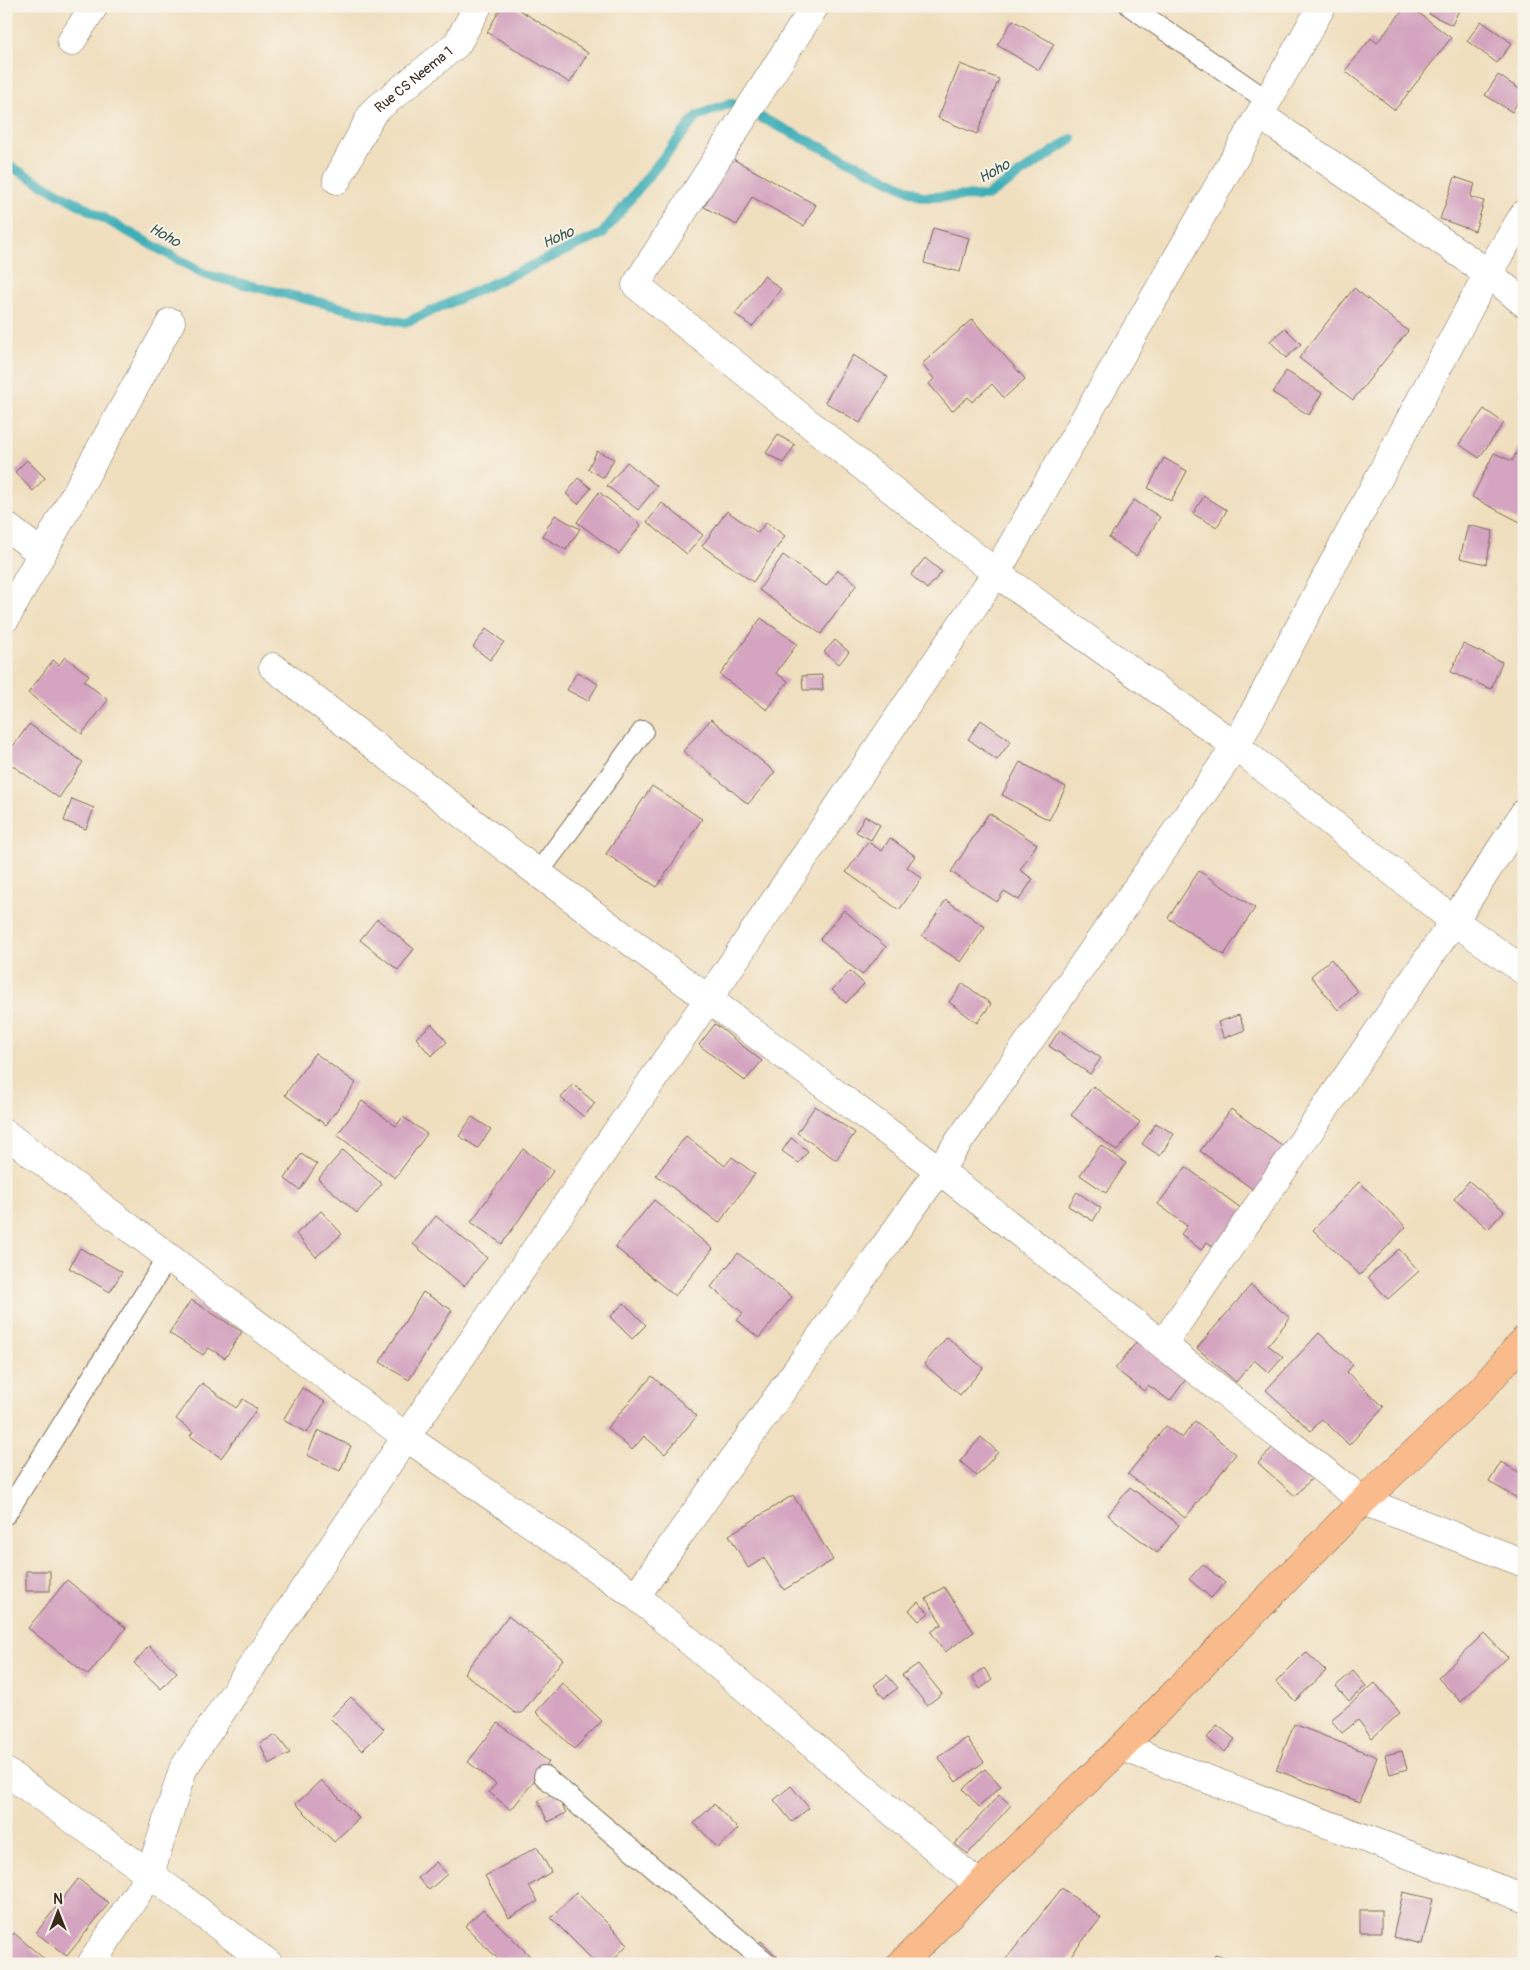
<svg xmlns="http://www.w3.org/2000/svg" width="1530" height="1970" viewBox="0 0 1530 1970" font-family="Pangolin,sans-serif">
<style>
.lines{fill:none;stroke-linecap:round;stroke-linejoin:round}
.stream{stroke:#3eaeb8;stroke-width:10}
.building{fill:#d4a4c0}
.service-casing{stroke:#7a6956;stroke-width:22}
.minor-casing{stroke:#7a6956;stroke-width:29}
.primary-casing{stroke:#7a6956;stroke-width:29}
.service{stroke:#fff;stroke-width:20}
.minor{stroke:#fff;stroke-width:28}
.primary{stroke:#fabb8c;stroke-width:28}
.labels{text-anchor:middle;stroke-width:4;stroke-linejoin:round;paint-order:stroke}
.street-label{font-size:14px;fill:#3b2a1e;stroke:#f7f3e8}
.water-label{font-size:15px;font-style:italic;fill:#3c5854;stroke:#f7f3e8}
</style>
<rect width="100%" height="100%" fill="#f7f3e8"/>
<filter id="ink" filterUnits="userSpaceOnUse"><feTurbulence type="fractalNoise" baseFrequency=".02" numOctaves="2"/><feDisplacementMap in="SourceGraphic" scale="10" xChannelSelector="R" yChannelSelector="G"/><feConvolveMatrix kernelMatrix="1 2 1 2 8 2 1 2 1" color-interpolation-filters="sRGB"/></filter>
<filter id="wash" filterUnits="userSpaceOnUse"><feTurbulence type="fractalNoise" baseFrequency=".0096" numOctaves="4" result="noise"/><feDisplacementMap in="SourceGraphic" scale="20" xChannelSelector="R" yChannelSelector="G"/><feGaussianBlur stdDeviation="1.12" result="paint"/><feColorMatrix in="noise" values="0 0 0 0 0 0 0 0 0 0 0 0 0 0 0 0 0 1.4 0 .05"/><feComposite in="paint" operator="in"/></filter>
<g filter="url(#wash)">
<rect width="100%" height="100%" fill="#f0dfbf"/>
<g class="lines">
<path class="stream" d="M 6,164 L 206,275 L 405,323 L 602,234 L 697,116 L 731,103 L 923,197 L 987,196 L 1072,139"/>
</g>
<g id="blocks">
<g class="building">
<path d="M 502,6 L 513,6 L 588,53 L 570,83 L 487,32 Z"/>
<path d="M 1406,6 L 1410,6 L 1451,38 L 1395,110 L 1345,71 L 1371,38 L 1377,43 Z"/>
<path d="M 1433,6 L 1461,6 L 1452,25 L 1429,14 Z"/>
<path d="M 1013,20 L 1054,44 L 1039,70 L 997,45 Z"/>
<path d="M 1481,21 L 1512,43 L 1497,63 L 1467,41 Z"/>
<path d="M 960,64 L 999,79 L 977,134 L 938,118 Z"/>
<path d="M 1498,75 L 1524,92 L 1512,112 L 1485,95 Z"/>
<path d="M 731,158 L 816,205 L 804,226 L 752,197 L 737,225 L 704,207 Z"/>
<path d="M 1455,177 L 1475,184 L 1470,197 L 1484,201 L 1475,231 L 1440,219 Z"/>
<path d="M 933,228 L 969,238 L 960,272 L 924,263 Z"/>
<path d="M 764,276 L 781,289 L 752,327 L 735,314 Z"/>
<path d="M 1354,288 L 1408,331 L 1353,400 L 1299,358 Z"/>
<path d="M 972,319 L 1025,379 L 1004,398 L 992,384 L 972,402 L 968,397 L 952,411 L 929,384 L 934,379 L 922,364 Z"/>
<path d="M 1285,328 L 1301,344 L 1286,358 L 1270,341 Z"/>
<path d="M 853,355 L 888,377 L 860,423 L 825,402 Z"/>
<path d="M 1286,371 L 1322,393 L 1309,415 L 1273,393 Z"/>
<path d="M 1484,409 L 1504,423 L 1479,458 L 1459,444 Z"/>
<path d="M 778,435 L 795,445 L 783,463 L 766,453 Z"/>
<path d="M 1522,442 L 1524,442 L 1524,524 L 1472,497 L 1494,453 L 1512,461 Z"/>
<path d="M 597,451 L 614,459 L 604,478 L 588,469 Z"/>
<path d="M 1164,458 L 1187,471 L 1171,501 L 1148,488 Z"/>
<path d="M 27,460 L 45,478 L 33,491 L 15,472 Z"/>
<path d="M 627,462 L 657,486 L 638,510 L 607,486 Z"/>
<path d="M 578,478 L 591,488 L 578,504 L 566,494 Z"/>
<path d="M 599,492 L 641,525 L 619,554 L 577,522 Z"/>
<path d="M 1204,496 L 1227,510 L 1217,527 L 1193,514 Z"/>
<path d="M 1134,500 L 1160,517 L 1136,556 L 1109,538 Z"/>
<path d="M 662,503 L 703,535 L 687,554 L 647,522 Z"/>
<path d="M 727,511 L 758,533 L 766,522 L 785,536 L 753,582 L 702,546 Z"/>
<path d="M 555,515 L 580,529 L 566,550 L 542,536 Z"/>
<path d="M 1468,525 L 1493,531 L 1486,564 L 1460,558 Z"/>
<path d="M 783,555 L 826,586 L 838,570 L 857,584 L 821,634 L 759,590 Z"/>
<path d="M 925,558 L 942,572 L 927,589 L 911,575 Z"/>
<path d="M 761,618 L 797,644 L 776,673 L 788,681 L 767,710 L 720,675 Z"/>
<path d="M 486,629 L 504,642 L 490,660 L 473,647 Z"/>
<path d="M 835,640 L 849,652 L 839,664 L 824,652 Z"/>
<path d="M 1463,644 L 1502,662 L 1491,689 L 1451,672 Z"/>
<path d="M 65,657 L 89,675 L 84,681 L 108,700 L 82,734 L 28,693 L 53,660 L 59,665 Z"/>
<path d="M 577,672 L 598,684 L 588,701 L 567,690 Z"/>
<path d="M 822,675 L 823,690 L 803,690 L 802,676 Z"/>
<path d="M 711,719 L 775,772 L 748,804 L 683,751 Z"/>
<path d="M 981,720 L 1011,741 L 997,760 L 968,739 Z"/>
<path d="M 29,724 L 83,762 L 59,798 L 6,761 L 6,756 Z"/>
<path d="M 1020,762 L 1066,787 L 1049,820 L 1002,795 Z"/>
<path d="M 652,786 L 702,819 L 657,887 L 606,854 Z"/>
<path d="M 72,799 L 94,808 L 86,829 L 64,821 Z"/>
<path d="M 989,813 L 1037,844 L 1020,870 L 1033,879 L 1019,900 L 1004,891 L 997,902 L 951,872 Z"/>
<path d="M 865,816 L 880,825 L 871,840 L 856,832 Z"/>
<path d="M 890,838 L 915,856 L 907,867 L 922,878 L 899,910 L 846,872 L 868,842 L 882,851 Z"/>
<path d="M 1199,871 L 1255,908 L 1224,955 L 1168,918 Z"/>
<path d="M 946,900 L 985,927 L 961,962 L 922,936 Z"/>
<path d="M 844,910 L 886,947 L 862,975 L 820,939 Z"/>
<path d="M 377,919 L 414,949 L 398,970 L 360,940 Z"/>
<path d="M 1331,959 L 1358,992 L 1338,1010 L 1311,976 Z"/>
<path d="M 850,971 L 864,984 L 846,1003 L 832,990 Z"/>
<path d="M 963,983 L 991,1004 L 977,1023 L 949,1002 Z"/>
<path d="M 1239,1015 L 1245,1030 L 1224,1038 L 1218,1022 Z"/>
<path d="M 432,1024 L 447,1042 L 431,1056 L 416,1038 Z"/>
<path d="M 715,1024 L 762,1061 L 745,1081 L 699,1045 Z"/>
<path d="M 1060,1030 L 1101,1058 L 1090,1074 L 1049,1046 Z"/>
<path d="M 315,1053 L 356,1083 L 326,1125 L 285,1095 Z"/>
<path d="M 573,1084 L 595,1103 L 584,1117 L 561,1098 Z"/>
<path d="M 1093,1086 L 1140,1122 L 1117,1151 L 1071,1115 Z"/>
<path d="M 362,1101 L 396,1126 L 403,1117 L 427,1134 L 395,1178 L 337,1135 Z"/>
<path d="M 815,1106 L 855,1133 L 836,1160 L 797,1133 Z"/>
<path d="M 1231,1109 L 1293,1153 L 1262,1196 L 1200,1151 Z"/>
<path d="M 472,1117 L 491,1129 L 478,1148 L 459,1136 Z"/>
<path d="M 1156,1123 L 1174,1134 L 1160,1156 L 1142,1144 Z"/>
<path d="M 686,1136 L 725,1166 L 732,1157 L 755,1174 L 719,1223 L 656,1175 Z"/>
<path d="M 791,1138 L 808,1151 L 799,1163 L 782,1151 Z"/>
<path d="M 1101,1145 L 1126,1163 L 1106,1193 L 1080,1175 Z"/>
<path d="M 523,1149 L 553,1171 L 502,1244 L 471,1222 Z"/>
<path d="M 343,1150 L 382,1184 L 357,1213 L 318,1179 Z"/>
<path d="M 301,1154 L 317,1164 L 300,1190 L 285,1179 Z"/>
<path d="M 1186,1167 L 1246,1212 L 1218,1250 L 1207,1242 L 1201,1250 L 1181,1234 L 1187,1226 L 1158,1204 Z"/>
<path d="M 1469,1181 L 1504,1211 L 1488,1229 L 1454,1199 Z"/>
<path d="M 1359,1182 L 1406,1227 L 1360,1275 L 1313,1230 Z"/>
<path d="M 1077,1192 L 1101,1208 L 1093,1221 L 1068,1206 Z"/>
<path d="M 654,1200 L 713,1249 L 675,1296 L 615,1247 Z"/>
<path d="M 321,1211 L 342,1234 L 316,1257 L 296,1234 Z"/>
<path d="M 436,1216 L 487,1258 L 464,1286 L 413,1244 Z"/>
<path d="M 80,1248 L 122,1272 L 110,1292 L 69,1268 Z"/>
<path d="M 1399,1249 L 1419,1271 L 1388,1299 L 1368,1277 Z"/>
<path d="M 738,1253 L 792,1297 L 759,1338 L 737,1320 L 743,1313 L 711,1287 Z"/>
<path d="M 1251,1285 L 1290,1318 L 1268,1345 L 1283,1357 L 1269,1373 L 1254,1360 L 1236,1382 L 1197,1348 Z"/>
<path d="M 423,1292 L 452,1310 L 409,1380 L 380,1362 Z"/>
<path d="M 191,1300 L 242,1332 L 225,1358 L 209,1348 L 203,1355 L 169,1333 Z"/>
<path d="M 624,1303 L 646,1325 L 632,1339 L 610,1317 Z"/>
<path d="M 1319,1333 L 1353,1365 L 1347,1372 L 1384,1407 L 1349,1445 L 1322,1419 L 1311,1431 L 1266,1390 Z"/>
<path d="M 947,1337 L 983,1368 L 960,1395 L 924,1364 Z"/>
<path d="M 1137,1341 L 1186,1379 L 1170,1401 L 1148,1385 L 1144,1391 L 1115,1369 Z"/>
<path d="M 652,1376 L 697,1416 L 665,1454 L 644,1436 L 632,1450 L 607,1428 Z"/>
<path d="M 202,1383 L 236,1408 L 243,1399 L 257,1409 L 221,1458 L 190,1436 L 193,1432 L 176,1419 Z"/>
<path d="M 302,1388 L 325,1402 L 307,1433 L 283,1420 Z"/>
<path d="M 1195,1421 L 1236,1454 L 1185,1518 L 1128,1474 L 1166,1426 L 1182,1438 Z"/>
<path d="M 318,1430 L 351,1446 L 340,1471 L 307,1455 Z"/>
<path d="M 981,1437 L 998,1452 L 977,1476 L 960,1461 Z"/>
<path d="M 1276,1444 L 1313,1477 L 1295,1496 L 1258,1463 Z"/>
<path d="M 1501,1462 L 1524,1475 L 1524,1502 L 1489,1482 Z"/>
<path d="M 1130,1487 L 1179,1525 L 1157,1553 L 1108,1515 Z"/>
<path d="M 793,1495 L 833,1560 L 784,1590 L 764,1558 L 748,1568 L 729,1535 Z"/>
<path d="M 1203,1564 L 1225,1583 L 1211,1598 L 1189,1579 Z"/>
<rect x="26" y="1571" width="24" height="20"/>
<path d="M 67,1580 L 126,1628 L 88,1675 L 28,1628 Z"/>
<path d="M 944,1587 L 974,1632 L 945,1652 L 931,1632 L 942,1624 L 926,1599 Z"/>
<path d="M 918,1602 L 929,1613 L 919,1621 L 909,1610 Z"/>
<path d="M 508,1616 L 563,1659 L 522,1713 L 515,1713 L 464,1673 Z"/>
<path d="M 1484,1633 L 1507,1657 L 1461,1702 L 1438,1678 Z"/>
<path d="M 149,1646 L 177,1672 L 161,1689 L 134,1663 Z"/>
<path d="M 1306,1652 L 1326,1671 L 1295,1701 L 1276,1682 Z"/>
<path d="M 918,1664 L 942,1694 L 927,1705 L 902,1675 Z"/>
<path d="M 984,1668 L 992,1680 L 980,1689 L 972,1677 Z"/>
<path d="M 1353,1671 L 1366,1686 L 1349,1701 L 1336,1686 Z"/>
<path d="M 887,1675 L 898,1688 L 884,1698 L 874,1685 Z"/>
<path d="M 562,1683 L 602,1721 L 574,1749 L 536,1712 Z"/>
<path d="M 1375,1683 L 1400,1713 L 1372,1738 L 1358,1720 L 1342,1733 L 1331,1720 Z"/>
<path d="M 351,1697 L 384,1729 L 362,1751 L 330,1718 Z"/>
<path d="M 498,1723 L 549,1762 L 511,1810 L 489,1792 L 496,1784 L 468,1762 Z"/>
<path d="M 1294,1724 L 1377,1757 L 1360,1802 L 1276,1770 Z"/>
<path d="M 1217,1725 L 1235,1739 L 1225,1752 L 1207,1738 Z"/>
<path d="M 276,1735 L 290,1753 L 269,1764 L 260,1743 Z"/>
<path d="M 967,1738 L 984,1762 L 956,1782 L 938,1757 Z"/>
<path d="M 1402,1751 L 1407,1769 L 1390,1774 L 1385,1755 Z"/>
<path d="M 985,1769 L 1001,1786 L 979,1807 L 963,1789 Z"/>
<path d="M 321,1780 L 359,1818 L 334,1842 L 296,1804 Z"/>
<path d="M 791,1786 L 809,1808 L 792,1822 L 774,1800 Z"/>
<path d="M 556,1793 L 566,1813 L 548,1822 L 538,1801 Z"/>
<path d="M 999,1795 L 1011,1805 L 968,1854 L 955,1844 Z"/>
<path d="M 714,1804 L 738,1829 L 718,1848 L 694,1823 Z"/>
<path d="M 537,1847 L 551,1872 L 529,1886 L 538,1901 L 509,1918 L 485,1876 Z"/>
<path d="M 436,1862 L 447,1874 L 429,1890 L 418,1878 Z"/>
<path d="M 78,1879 L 109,1903 L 67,1956 L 36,1933 Z"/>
<path d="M 1062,1888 L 1101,1918 L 1064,1964 L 1002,1964 Z"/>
<path d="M 576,1892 L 628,1944 L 609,1964 L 597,1964 L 551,1918 Z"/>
<path d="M 1403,1892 L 1433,1899 L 1422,1944 L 1393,1937 Z"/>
<path d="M 483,1909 L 538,1964 L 503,1964 L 465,1926 Z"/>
<rect x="1360" y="1910" width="21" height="22"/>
<path d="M 14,1933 L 50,1964 L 6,1964 L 6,1942 Z"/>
<path d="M 761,1941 L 785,1964 L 740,1964 Z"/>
<path d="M 1215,1954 L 1245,1963 L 1244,1964 L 1212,1964 Z"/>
</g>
</g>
</g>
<g filter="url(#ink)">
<use href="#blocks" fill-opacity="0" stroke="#7a6956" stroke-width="1"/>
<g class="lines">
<defs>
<g id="service">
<path d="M 1130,6 L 1268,101"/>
<path d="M 538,873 L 643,731"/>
<path d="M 6,1514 L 168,1257"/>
<path d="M 544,1776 L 768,1964"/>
</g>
<g id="minor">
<path d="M 815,6 L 636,285 L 996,573 L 1236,746 L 1454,921 L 1524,971"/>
<path d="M 71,42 L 94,6"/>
<path d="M 1260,115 L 1488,273 L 1524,303"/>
<path id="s1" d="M 337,180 L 373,112 L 457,44 L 478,6"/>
<path d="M 6,526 L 42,554"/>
<path d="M 6,618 L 171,322"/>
<path d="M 273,667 L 538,873 L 939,1170 L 1363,1501 L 1524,1563"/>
<path d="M 6,1134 L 406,1437 L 636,1596 L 979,1885"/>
<path d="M 1163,1344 L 1454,921 L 1524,813"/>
<path d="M 636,1596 L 939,1170 L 1236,746 L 1488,273 L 1524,214"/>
<path d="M 1122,1747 L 1524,1898"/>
<path d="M 6,1772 L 150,1874 L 269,1964"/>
<path d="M 91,1964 L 150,1874 L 183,1769 L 406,1437 L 709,998 L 996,573 L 1322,6"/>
</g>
<path id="primary" d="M 901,1964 L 979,1885 L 1122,1747 L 1363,1501 L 1481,1390 L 1524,1340"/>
</defs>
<use href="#service" class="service-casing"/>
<use href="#minor" class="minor-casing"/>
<use href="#primary" class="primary-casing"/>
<use href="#service" class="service"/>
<use href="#minor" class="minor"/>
<use href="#primary" class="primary"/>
</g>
</g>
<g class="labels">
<g class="street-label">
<text dy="5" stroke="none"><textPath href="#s1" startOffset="129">Rue CS Neema 1</textPath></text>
</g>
<g class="water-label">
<text transform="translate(994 171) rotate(-30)" y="5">Hoho</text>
<text transform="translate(165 235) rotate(29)" y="5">Hoho</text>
<text transform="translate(558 237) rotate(-24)" y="5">Hoho</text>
</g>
</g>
<rect width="1530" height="1970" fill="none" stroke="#f7f3e8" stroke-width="25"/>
<g transform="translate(58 1912)" stroke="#f7f3e8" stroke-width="4" paint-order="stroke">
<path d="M0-4L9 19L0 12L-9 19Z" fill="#3b2a1e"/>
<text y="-8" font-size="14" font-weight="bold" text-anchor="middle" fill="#3b2a1e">N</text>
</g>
</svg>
